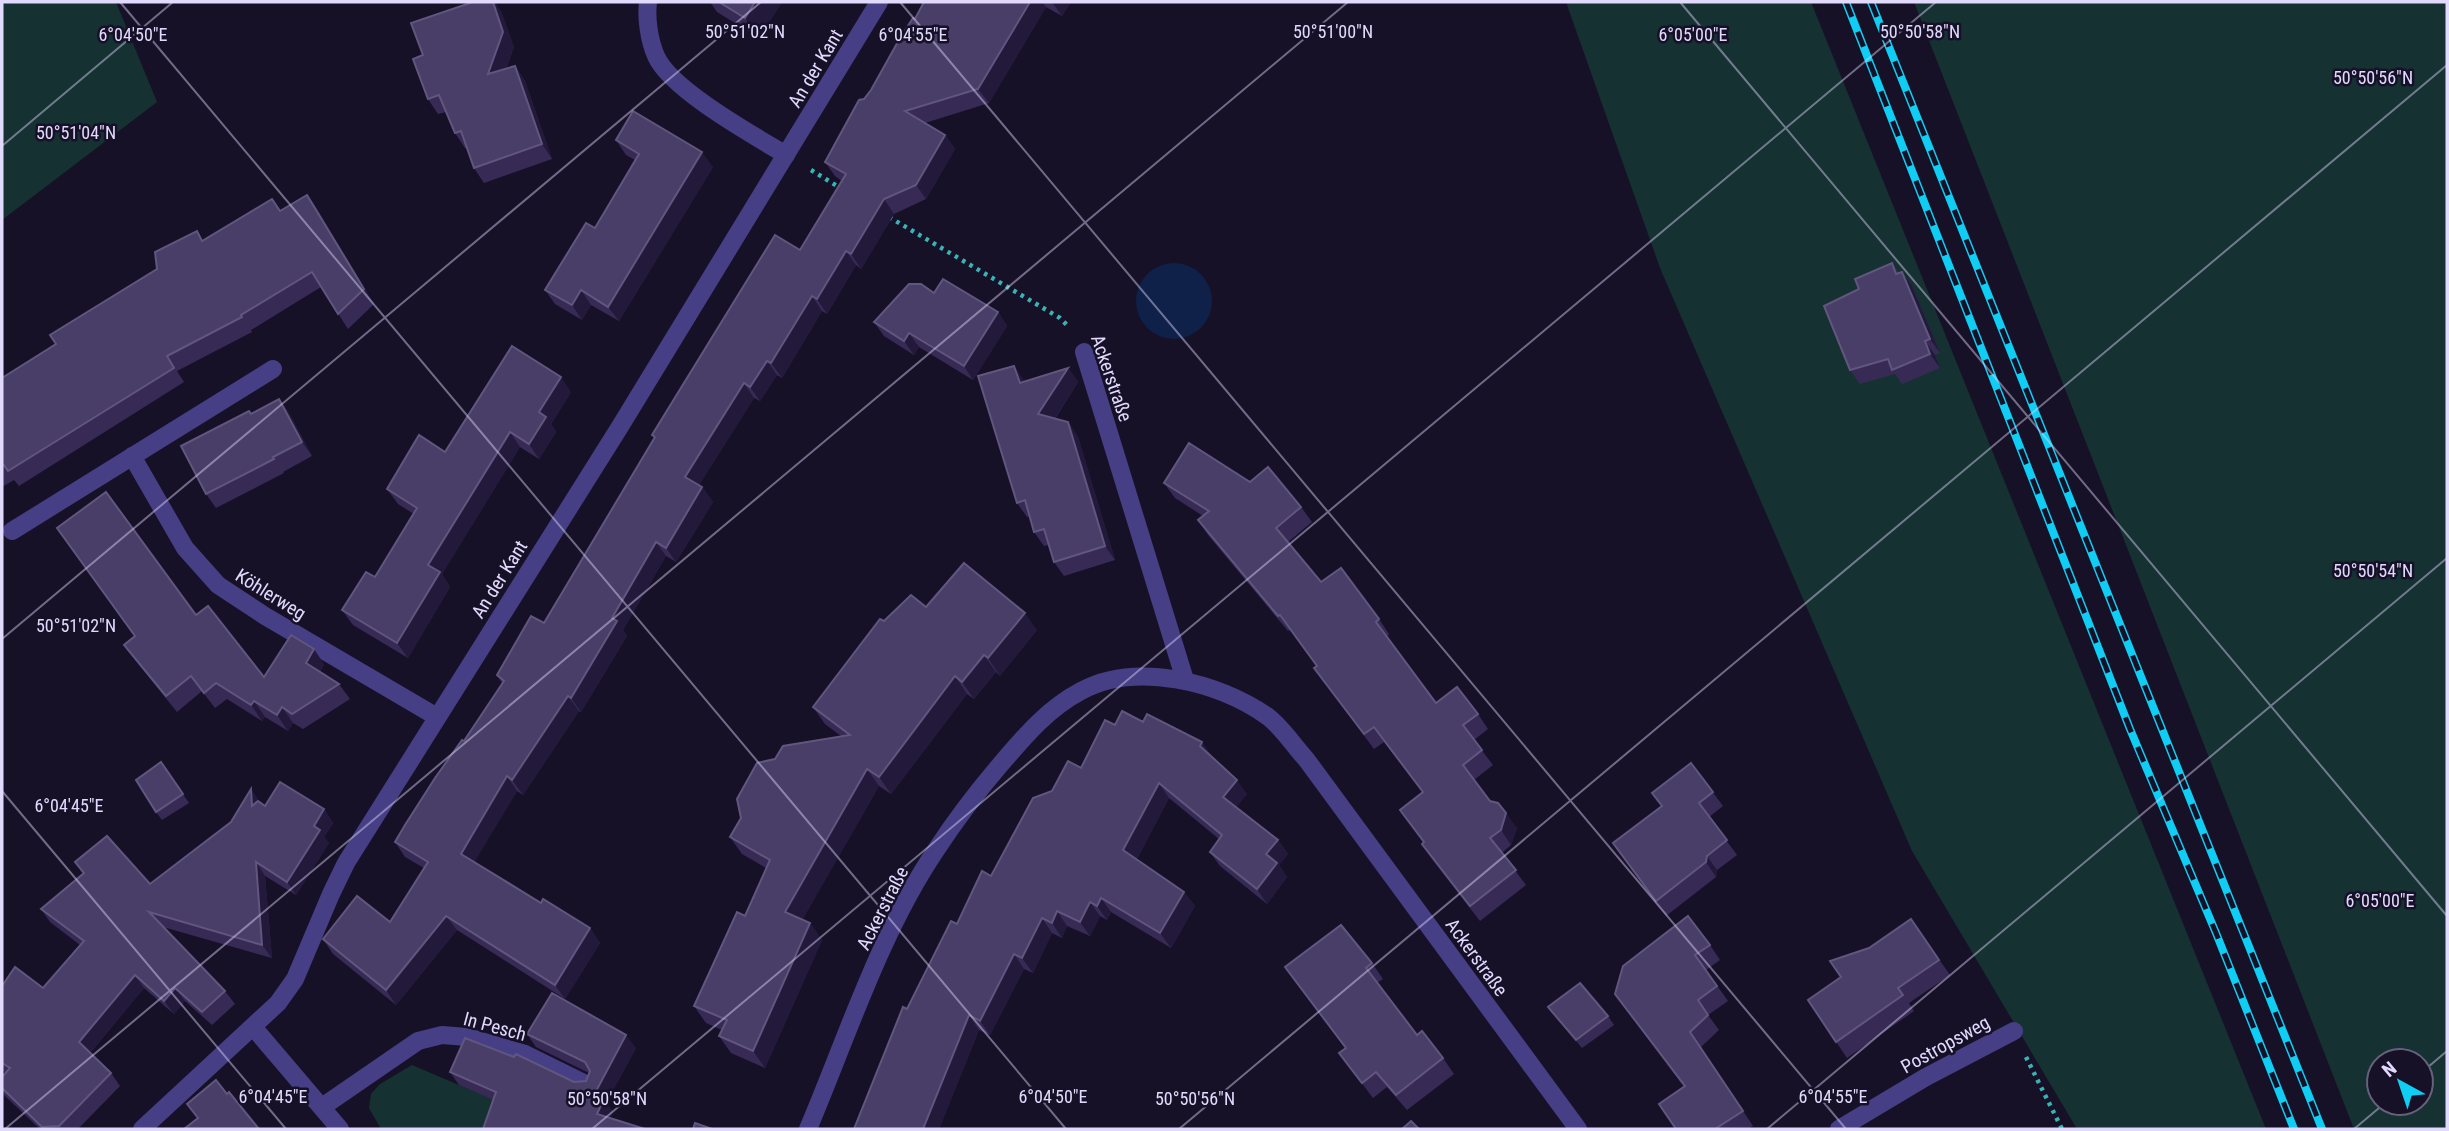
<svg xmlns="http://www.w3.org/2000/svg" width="2449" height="1131" viewBox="0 0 2449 1131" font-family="'Roboto Condensed',sans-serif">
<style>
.green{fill:#153132;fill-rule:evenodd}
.water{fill:#0f2149}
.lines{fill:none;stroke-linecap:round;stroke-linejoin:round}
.path{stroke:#36b5b6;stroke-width:4.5;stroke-dasharray:3.5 5;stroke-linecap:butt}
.street{stroke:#463f85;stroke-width:18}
.rail-casing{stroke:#10cdf4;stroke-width:8}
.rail{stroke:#171128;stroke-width:5;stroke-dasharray:16;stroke-linecap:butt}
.wall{fill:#372b55}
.shaded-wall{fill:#22193b}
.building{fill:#493e67;stroke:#61567e;stroke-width:2}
.ticks{fill:none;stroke:#e1dafd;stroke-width:2;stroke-opacity:0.45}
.labels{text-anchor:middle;stroke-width:5;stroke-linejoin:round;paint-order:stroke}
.street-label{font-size:19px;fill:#e1dafd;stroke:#171128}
.ticks-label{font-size:18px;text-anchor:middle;fill:#e1dafd;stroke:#171128;stroke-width:5;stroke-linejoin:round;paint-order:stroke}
</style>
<rect width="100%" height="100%" fill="#171128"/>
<g class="green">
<path d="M 2,2 L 116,2 L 157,102 L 2,220 Z"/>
<path d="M 1566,2 L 1811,2 L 2266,1129 L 2077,1129 L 1912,851 L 1660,268 Z"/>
<path d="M 1914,2 L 2447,2 L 2447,1129 L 2354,1129 ZM 2379,1061 L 2421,1061 L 2421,1103 L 2379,1103 Z"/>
<path d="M 412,1065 L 494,1100 L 483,1129 L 381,1129 L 369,1108 L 371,1094 L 380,1084 Z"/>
</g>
<circle class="water" cx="1174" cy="301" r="38"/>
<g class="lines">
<g class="path">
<path d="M 811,170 L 842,189"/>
<path d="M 889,217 L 1060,318 L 1069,327"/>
<path d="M 2026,1057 L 2062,1129"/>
</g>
<g class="street">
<path d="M 648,2 C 646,18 649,40 656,56 C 670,89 753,135 786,155"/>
<path d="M 1084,352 L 1185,680"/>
<path d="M 132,456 L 185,548 L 218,585 L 265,616 L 437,717"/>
<path d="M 12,531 L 273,369"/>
<path d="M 254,1028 L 340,1129"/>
<path d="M 322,1107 L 418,1041 L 442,1035 L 467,1037 L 525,1054 L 588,1085"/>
<path d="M 142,1129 L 278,1003 L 295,979 L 331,894 L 346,863 L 621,425 L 879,2"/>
<path d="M 808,1129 C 847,1037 880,933 936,850 C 955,821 977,792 1000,765 C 1024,737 1047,709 1081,691 C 1136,661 1218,682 1267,716 C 1282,727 1294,746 1306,759 L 1578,1129"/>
<path d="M 1839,1129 L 1926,1077 L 2014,1031"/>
</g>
<defs>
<g id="rail">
<path d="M 1846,2 L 2130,729 L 2216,933 L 2294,1129"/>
<path d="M 1871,2 L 2322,1129"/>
</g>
</defs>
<use href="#rail" class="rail-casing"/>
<use href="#rail" class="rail"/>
</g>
<g class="wall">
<path d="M 710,2 L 782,2 L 759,38 L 717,12 Z"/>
<path d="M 924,2 L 1071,2 L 1062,16 L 1046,7 L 989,103 L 925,123 L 945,135 L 955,149 L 926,199 L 894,214 L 861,269 L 856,265 L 827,314 L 822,311 L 782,378 L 777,375 L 760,401 L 754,398 L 699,485 L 702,487 L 713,502 L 676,562 L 666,556 L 623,630 L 627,636 L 581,712 L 579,711 L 523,795 L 517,791 L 474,862 L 541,903 L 590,928 L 600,943 L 565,999 L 457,930 L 396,1005 L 333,954 L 323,939 L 390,922 L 424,868 L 405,857 L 395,842 L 502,683 L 497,675 L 544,623 L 654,438 L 652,435 L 800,250 L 842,181 L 835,176 L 825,162 L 864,99 L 871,90 Z"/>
<path d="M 501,11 L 514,47 L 506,69 L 515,66 L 525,81 L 552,159 L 484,183 L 474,168 L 467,148 L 465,148 L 455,133 L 446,112 L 438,114 L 428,99 L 423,55 Z"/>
<path d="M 616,140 L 713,167 L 619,321 L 591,305 L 582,320 L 555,304 L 545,290 L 595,228 L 635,160 L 626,155 Z"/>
<path d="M 307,195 L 317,209 L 374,304 L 348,329 L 321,287 L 251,330 L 252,332 L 177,371 L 184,382 L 19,486 L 14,480 L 2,487 L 2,378 L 56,344 L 204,240 L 272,199 L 280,211 Z"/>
<path d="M 1892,263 L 1899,273 L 1912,286 L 1940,353 L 1935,355 L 1940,368 L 1902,384 L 1895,374 L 1860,384 L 1850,370 L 1859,289 Z"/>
<path d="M 934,293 L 998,312 L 1007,326 L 973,380 L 919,347 L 914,355 L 884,336 L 874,322 Z"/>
<path d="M 1068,368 L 1078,382 L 1055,419 L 1068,422 L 1078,437 L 1115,560 L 1064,576 L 1054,562 L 1048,545 L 1044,546 L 1034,532 L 1030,516 L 1027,517 L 1017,503 L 1025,381 Z"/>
<path d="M 571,392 L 551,424 L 556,432 L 539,459 L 520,447 L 442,574 L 450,587 L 408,658 L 353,625 L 342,610 L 375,577 L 414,514 L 398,504 L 387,489 L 445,452 Z"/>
<path d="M 279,399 L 289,413 L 312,456 L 283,472 L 284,473 L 216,508 L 206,494 L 251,414 Z"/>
<path d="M 1250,482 L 1301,507 L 1312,522 L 1288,542 L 1321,582 L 1379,619 L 1389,634 L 1387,637 L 1436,703 L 1478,714 L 1488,729 L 1474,740 L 1493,765 L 1474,780 L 1490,801 L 1517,828 L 1511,845 L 1502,853 L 1526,885 L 1480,921 L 1432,859 L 1422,844 L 1424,843 L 1400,810 L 1423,792 L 1384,742 L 1374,749 L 1325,683 L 1314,668 L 1317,666 L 1290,630 L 1288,631 L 1208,535 L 1198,520 L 1203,516 L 1175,498 L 1164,483 Z"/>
<path d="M 926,607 L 1037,630 L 1000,676 L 996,672 L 974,699 L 967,694 L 891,794 L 879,786 L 802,920 L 810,923 L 822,940 L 765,1068 L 731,1053 L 719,1036 L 722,1030 L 706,1023 L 694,1006 L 745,916 L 766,868 L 742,854 L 730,837 L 775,759 L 841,736 L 825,724 L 813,707 L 884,621 Z"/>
<path d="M 196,615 L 264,677 L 324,664 L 320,672 L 339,684 L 350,699 L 303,729 L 293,723 L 288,731 L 265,717 L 262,721 L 227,699 L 215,708 L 202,691 L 177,712 L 135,660 L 124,645 Z"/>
<path d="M 1143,722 L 1202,742 L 1212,757 L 1247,794 L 1236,807 L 1278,840 L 1288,854 L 1279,865 L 1287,877 L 1267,904 L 1220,866 L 1210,852 L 1219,839 L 1169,798 L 1137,859 L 1184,892 L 1195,906 L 1171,948 L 1111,912 L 1107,920 L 1100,916 L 1090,936 L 1067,926 L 1062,938 L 1052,933 L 1033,973 L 1024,969 L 990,1035 L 979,1030 L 939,1129 L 854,1129 L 907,1009 L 957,924 L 1052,791 L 1081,768 L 1115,725 Z"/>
<path d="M 161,762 L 189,803 L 162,820 L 156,812 Z"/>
<path d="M 1691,763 L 1723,806 L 1709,817 L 1737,855 L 1717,870 L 1716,877 L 1666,916 L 1623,857 L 1661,806 Z"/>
<path d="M 251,789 L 260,803 L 265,806 L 324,809 L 333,823 L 324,837 L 329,843 L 296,895 L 265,876 L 272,958 L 163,927 L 225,991 L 235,1004 L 212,1025 L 185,1001 L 174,1014 L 144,988 L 90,1053 L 111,1073 L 120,1086 L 78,1129 L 40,1129 L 5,1096 L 2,1091 L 2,1077 L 6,1073 L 2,1070 L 2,986 L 43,988 L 80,945 L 50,922 L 41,909 L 83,874 L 75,862 L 150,884 L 231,822 Z"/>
<path d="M 1911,919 L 1950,975 L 1909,1003 L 1914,1011 L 1847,1058 L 1808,1000 L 1841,977 L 1869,948 Z"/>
<path d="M 1710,945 L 1720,960 L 1706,970 L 1728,1001 L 1708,1015 L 1719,1030 L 1701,1047 L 1753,1126 L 1748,1129 L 1676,1129 L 1684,1087 L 1615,994 Z"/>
<path d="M 1372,963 L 1383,979 L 1377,983 L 1417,1035 L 1443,1058 L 1454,1074 L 1407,1110 L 1387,1087 L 1373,1098 L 1339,1053 L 1345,1048 L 1285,967 Z"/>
<path d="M 1548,1007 L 1608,1016 L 1614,1025 L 1582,1048 Z"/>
<path d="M 527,1034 L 636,1048 L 606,1103 L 613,1112 L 610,1118 L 493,1100 L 459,1085 L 450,1072 L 574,1082 L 586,1081 L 589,1073 L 536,1047 Z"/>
</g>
<g class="shaded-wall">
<path d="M 493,2 L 495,2 L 501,11 L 514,47 L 498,89 L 488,74 Z"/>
<path d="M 755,2 L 782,2 L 759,38 L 745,18 Z"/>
<path d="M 1030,2 L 1042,2 L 1046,7 L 989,103 L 978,89 Z"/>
<path d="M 1052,2 L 1071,2 L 1062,16 Z"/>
<path d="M 515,66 L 525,81 L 552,159 L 542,144 Z"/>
<path d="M 945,135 L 955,149 L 926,199 L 916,185 Z"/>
<path d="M 702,152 L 713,167 L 619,321 L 608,307 Z"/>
<path d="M 307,195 L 317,209 L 374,304 L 364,289 Z"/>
<path d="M 884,199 L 894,214 L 861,269 L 851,254 Z"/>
<path d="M 846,251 L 856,265 L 827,314 L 817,299 Z"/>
<path d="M 1902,272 L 1912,286 L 1940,353 L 1930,339 Z"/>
<path d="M 581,290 L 591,305 L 582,320 L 572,305 Z"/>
<path d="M 812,296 L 822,311 L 782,378 L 771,363 Z"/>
<path d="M 998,312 L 1007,326 L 973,380 L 964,366 Z"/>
<path d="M 909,333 L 919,347 L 914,355 L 904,341 Z"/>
<path d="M 1925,341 L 1935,355 L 1940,368 L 1930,354 Z"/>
<path d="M 767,361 L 777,375 L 760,401 L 750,387 Z"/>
<path d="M 1014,366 L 1024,380 L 1030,397 L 1020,383 Z"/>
<path d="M 1068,368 L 1078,382 L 1048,429 L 1038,414 Z"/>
<path d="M 561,377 L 571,392 L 551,424 L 556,432 L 539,459 L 529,444 L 539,412 Z"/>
<path d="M 744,383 L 754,398 L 695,492 L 685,477 Z"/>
<path d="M 279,399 L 289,413 L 312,456 L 302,442 Z"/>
<path d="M 1068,422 L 1078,437 L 1115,560 L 1105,546 Z"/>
<path d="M 510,432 L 520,447 L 442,574 L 450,587 L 408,658 L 397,643 L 428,565 Z"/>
<path d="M 702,487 L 713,502 L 676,562 L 666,548 Z"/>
<path d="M 656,542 L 666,556 L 623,630 L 627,636 L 581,712 L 571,698 L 612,618 Z"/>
<path d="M 1025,613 L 1037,630 L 1000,676 L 988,658 Z"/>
<path d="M 314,649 L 324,664 L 316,679 L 306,663 Z"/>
<path d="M 984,655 L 996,672 L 974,699 L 962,682 Z"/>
<path d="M 955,676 L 967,694 L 891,794 L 879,777 Z"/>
<path d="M 568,696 L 579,711 L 523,795 L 512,780 Z"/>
<path d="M 254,701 L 265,717 L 262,721 L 251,705 Z"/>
<path d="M 282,707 L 293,723 L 288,731 L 277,715 Z"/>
<path d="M 1202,742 L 1212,757 L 1200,746 Z"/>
<path d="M 867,769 L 879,786 L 797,929 L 785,912 Z"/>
<path d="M 507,776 L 517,791 L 471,868 L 461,854 Z"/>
<path d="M 1237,780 L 1247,794 L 1233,811 L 1223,797 Z"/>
<path d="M 1159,783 L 1169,798 L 1134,865 L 1123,850 Z"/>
<path d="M 251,789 L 260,802 L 261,819 L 252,806 Z"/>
<path d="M 324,809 L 333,823 L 324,837 L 329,843 L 296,895 L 287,882 L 314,826 Z"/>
<path d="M 1506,813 L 1517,828 L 1511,845 L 1501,830 Z"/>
<path d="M 1278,840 L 1288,854 L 1279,865 L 1287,877 L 1267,904 L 1257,889 L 1266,854 Z"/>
<path d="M 1707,856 L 1717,870 L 1716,877 L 1706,862 Z"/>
<path d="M 256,862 L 265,876 L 272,958 L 262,945 Z"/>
<path d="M 1184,892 L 1195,906 L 1171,948 L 1160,933 Z"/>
<path d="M 1101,898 L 1111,912 L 1107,920 L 1097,906 Z"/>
<path d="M 1090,902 L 1100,916 L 1090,936 L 1080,922 Z"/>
<path d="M 1057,911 L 1067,926 L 1062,938 L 1052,923 Z"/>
<path d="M 446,916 L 457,930 L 396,1005 L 386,990 Z"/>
<path d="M 1042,918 L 1052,933 L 1033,973 L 1022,958 Z"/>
<path d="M 810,923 L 822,940 L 765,1068 L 753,1051 Z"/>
<path d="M 590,928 L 600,943 L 565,999 L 555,985 Z"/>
<path d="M 1014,954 L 1024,969 L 990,1035 L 980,1021 Z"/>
<path d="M 135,975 L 144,988 L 88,1055 L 79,1042 Z"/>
<path d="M 175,988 L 185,1001 L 174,1014 L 164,1001 Z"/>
<path d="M 969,1015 L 979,1030 L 939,1129 L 923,1129 Z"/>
<path d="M 626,1035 L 636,1048 L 606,1103 L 613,1112 L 606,1127 L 597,1114 L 594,1095 Z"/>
</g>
<g class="building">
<path d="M 473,2 L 493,2 L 503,32 L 488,74 L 515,66 L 542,144 L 474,168 L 461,131 L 455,133 L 439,95 L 428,99 L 413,59 L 423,55 L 411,23 Z"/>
<path d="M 719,2 L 755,2 L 745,18 Z"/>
<path d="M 924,2 L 1030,2 L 978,89 L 905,111 L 945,135 L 916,185 L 884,199 L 851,254 L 846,251 L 817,299 L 812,296 L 771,363 L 767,361 L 750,387 L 744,383 L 685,477 L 702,487 L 666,548 L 656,542 L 612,618 L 617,621 L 571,698 L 568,696 L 512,780 L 507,776 L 461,854 L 541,903 L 543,899 L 590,928 L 555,985 L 446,916 L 386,990 L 323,939 L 357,896 L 390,922 L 428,862 L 395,842 L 405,825 L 435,778 L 462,740 L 464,741 L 504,681 L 497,675 L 531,616 L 544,623 L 655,437 L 652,435 L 775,235 L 800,250 L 846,174 L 825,162 L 859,100 L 864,99 L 871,90 L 900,38 L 913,18 L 915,19 Z"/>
<path d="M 633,111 L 702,152 L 608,307 L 581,290 L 572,305 L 545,290 L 586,223 L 595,228 L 639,154 L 616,140 Z"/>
<path d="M 307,195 L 364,289 L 338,314 L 312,272 L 241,315 L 242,317 L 167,356 L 174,368 L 8,471 L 4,465 L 2,466 L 2,378 L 56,344 L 50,335 L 157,269 L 155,252 L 197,231 L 202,241 L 272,199 L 280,211 Z"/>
<path d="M 1892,263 L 1896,274 L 1902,272 L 1930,339 L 1925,341 L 1930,354 L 1892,370 L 1888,359 L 1850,370 L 1824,306 L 1859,289 L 1855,279 Z"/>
<path d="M 943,279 L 998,312 L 964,366 L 909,333 L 904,341 L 874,322 L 909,284 L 921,284 L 934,293 Z"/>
<path d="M 512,346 L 561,377 L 539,412 L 546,417 L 529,444 L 510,432 L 428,565 L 440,572 L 397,643 L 342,610 L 366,572 L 375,577 L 417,508 L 387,489 L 419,435 L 445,452 Z"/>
<path d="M 1014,366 L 1020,383 L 1068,368 L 1038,414 L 1068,422 L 1105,546 L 1054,562 L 1044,529 L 1034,532 L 1025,500 L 1017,503 L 978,376 Z"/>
<path d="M 279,399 L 302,442 L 273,457 L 274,459 L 206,494 L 181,446 L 249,411 L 251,414 Z"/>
<path d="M 1189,443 L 1250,482 L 1268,467 L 1301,507 L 1276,528 L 1321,582 L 1341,568 L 1379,619 L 1376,622 L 1436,703 L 1457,687 L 1478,714 L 1463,725 L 1482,750 L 1463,765 L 1490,801 L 1498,803 L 1506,813 L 1501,830 L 1490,838 L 1516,870 L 1470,906 L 1422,844 L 1424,842 L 1400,810 L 1423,792 L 1374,727 L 1364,734 L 1314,668 L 1317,666 L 1280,615 L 1278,616 L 1198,520 L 1209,511 L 1164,483 Z"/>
<path d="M 106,492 L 196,615 L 208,606 L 264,677 L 291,635 L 314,649 L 306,663 L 339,684 L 292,714 L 282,707 L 277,715 L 254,701 L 251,705 L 216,683 L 204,693 L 191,676 L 166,696 L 124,645 L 135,636 L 57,528 Z"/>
<path d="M 964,563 L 1025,613 L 988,658 L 984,655 L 962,682 L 955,676 L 879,777 L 867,769 L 785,912 L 810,923 L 753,1051 L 719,1036 L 727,1020 L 694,1006 L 737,912 L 745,916 L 770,860 L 730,837 L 741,818 L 737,799 L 757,763 L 775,759 L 783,746 L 850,735 L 813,707 L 880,619 L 884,621 L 911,595 L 926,607 Z"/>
<path d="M 1122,711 L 1143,722 L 1147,714 L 1202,742 L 1200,746 L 1237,780 L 1223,797 L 1278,840 L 1266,854 L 1277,863 L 1257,889 L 1210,852 L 1222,835 L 1159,783 L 1123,850 L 1184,892 L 1160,933 L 1101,898 L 1097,906 L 1090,902 L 1080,922 L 1057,911 L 1052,923 L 1042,918 L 1022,958 L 1014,954 L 980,1021 L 969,1015 L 923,1129 L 854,1129 L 903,1007 L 907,1009 L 951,921 L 957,924 L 982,871 L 991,876 L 1033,798 L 1052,791 L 1068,761 L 1081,768 L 1105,720 L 1115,725 Z"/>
<path d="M 161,762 L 183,794 L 156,812 L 136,780 Z"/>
<path d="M 1691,763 L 1713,792 L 1699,803 L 1727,840 L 1707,856 L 1706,862 L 1656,901 L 1613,843 L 1662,806 L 1652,793 Z"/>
<path d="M 280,782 L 324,809 L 314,826 L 320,830 L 287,882 L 256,862 L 262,945 L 149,912 L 225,991 L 202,1012 L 175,988 L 164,1001 L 135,975 L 79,1042 L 111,1073 L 59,1126 L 42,1127 L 2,1088 L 2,1077 L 10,1068 L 2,1063 L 2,986 L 15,967 L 43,988 L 84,941 L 41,909 L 84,873 L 75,862 L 107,836 L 150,884 L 231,822 L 251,789 L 252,806 L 258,801 L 265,806 Z"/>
<path d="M 1688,916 L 1710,945 L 1695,955 L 1717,986 L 1698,1000 L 1708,1015 L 1690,1032 L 1743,1111 L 1715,1129 L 1676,1129 L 1659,1104 L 1685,1086 L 1615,994 L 1623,966 Z"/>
<path d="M 1911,919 L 1939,960 L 1898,988 L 1903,995 L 1836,1042 L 1808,1000 L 1841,977 L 1830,961 L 1869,948 Z"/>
<path d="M 1341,925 L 1372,963 L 1366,968 L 1417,1035 L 1422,1031 L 1443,1058 L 1396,1095 L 1376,1072 L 1362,1083 L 1339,1053 L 1346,1048 L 1285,967 Z"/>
<path d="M 1580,983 L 1608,1016 L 1576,1040 L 1548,1007 Z"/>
<path d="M 552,993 L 626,1035 L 594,1095 L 604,1099 L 597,1114 L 645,1129 L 483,1129 L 496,1092 L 450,1072 L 465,1038 L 514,1057 L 516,1054 L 574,1082 L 586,1081 L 590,1071 L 585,1062 L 527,1034 Z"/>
<path d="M 216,1080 L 227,1094 L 229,1092 L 259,1129 L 184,1129 L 198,1118 L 187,1104 Z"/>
<path d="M 1411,1121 L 1419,1129 L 1402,1129 Z"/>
<path d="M 695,1123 L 712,1129 L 693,1129 Z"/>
</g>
<path class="ticks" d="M 120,2 L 1066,1129M 900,2 L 1846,1129M 1680,2 L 2447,916M 2,146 L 173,2M 2,639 L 761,2M 2,791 L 286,1129M 2421,1073 L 2447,1051M 5,1129 L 1348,2M 592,1129 L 1936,2M 1179,1129 L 2447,65M 1767,1129 L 2447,558M 2354,1129 L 2385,1103"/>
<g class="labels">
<g class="street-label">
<text transform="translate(815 68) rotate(-59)" y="7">An der Kant</text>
<text transform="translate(1112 378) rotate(71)" y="7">Ackerstraße</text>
<text transform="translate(499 579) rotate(-58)" y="7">An der Kant</text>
<text transform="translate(271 594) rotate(32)" y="7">Köhlerweg</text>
<text transform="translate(882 908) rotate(-63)" y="7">Ackerstraße</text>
<text transform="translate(1477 957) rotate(54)" y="7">Ackerstraße</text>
<text transform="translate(495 1026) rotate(15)" y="7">In Pesch</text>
<text transform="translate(1945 1044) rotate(-29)" y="7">Postropsweg</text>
</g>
</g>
<g class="ticks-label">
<text x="745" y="38">50°51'02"N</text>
<text x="1333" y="38">50°51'00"N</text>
<text x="1920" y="38">50°50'58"N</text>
<text x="133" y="41">6°04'50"E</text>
<text x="913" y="41">6°04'55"E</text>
<text x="1693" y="41">6°05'00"E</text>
<text x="2373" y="84">50°50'56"N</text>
<text x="76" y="139">50°51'04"N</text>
<text x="2373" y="577">50°50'54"N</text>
<text x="76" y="632">50°51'02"N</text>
<text x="69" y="812">6°04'45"E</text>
<text x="2380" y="907">6°05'00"E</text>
<text x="273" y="1103">6°04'45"E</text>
<text x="1053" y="1103">6°04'50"E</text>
<text x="1833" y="1103">6°04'55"E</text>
<text x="607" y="1105">50°50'58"N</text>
<text x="1195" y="1105">50°50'56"N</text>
</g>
<rect width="2449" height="1131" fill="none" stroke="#e1dafd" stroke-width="7"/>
<g transform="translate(2400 1082) rotate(320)"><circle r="33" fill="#171128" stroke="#68617d" stroke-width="2"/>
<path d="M0-5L12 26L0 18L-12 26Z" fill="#10cdf4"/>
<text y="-10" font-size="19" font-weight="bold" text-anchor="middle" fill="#e1dafd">N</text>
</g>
</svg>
